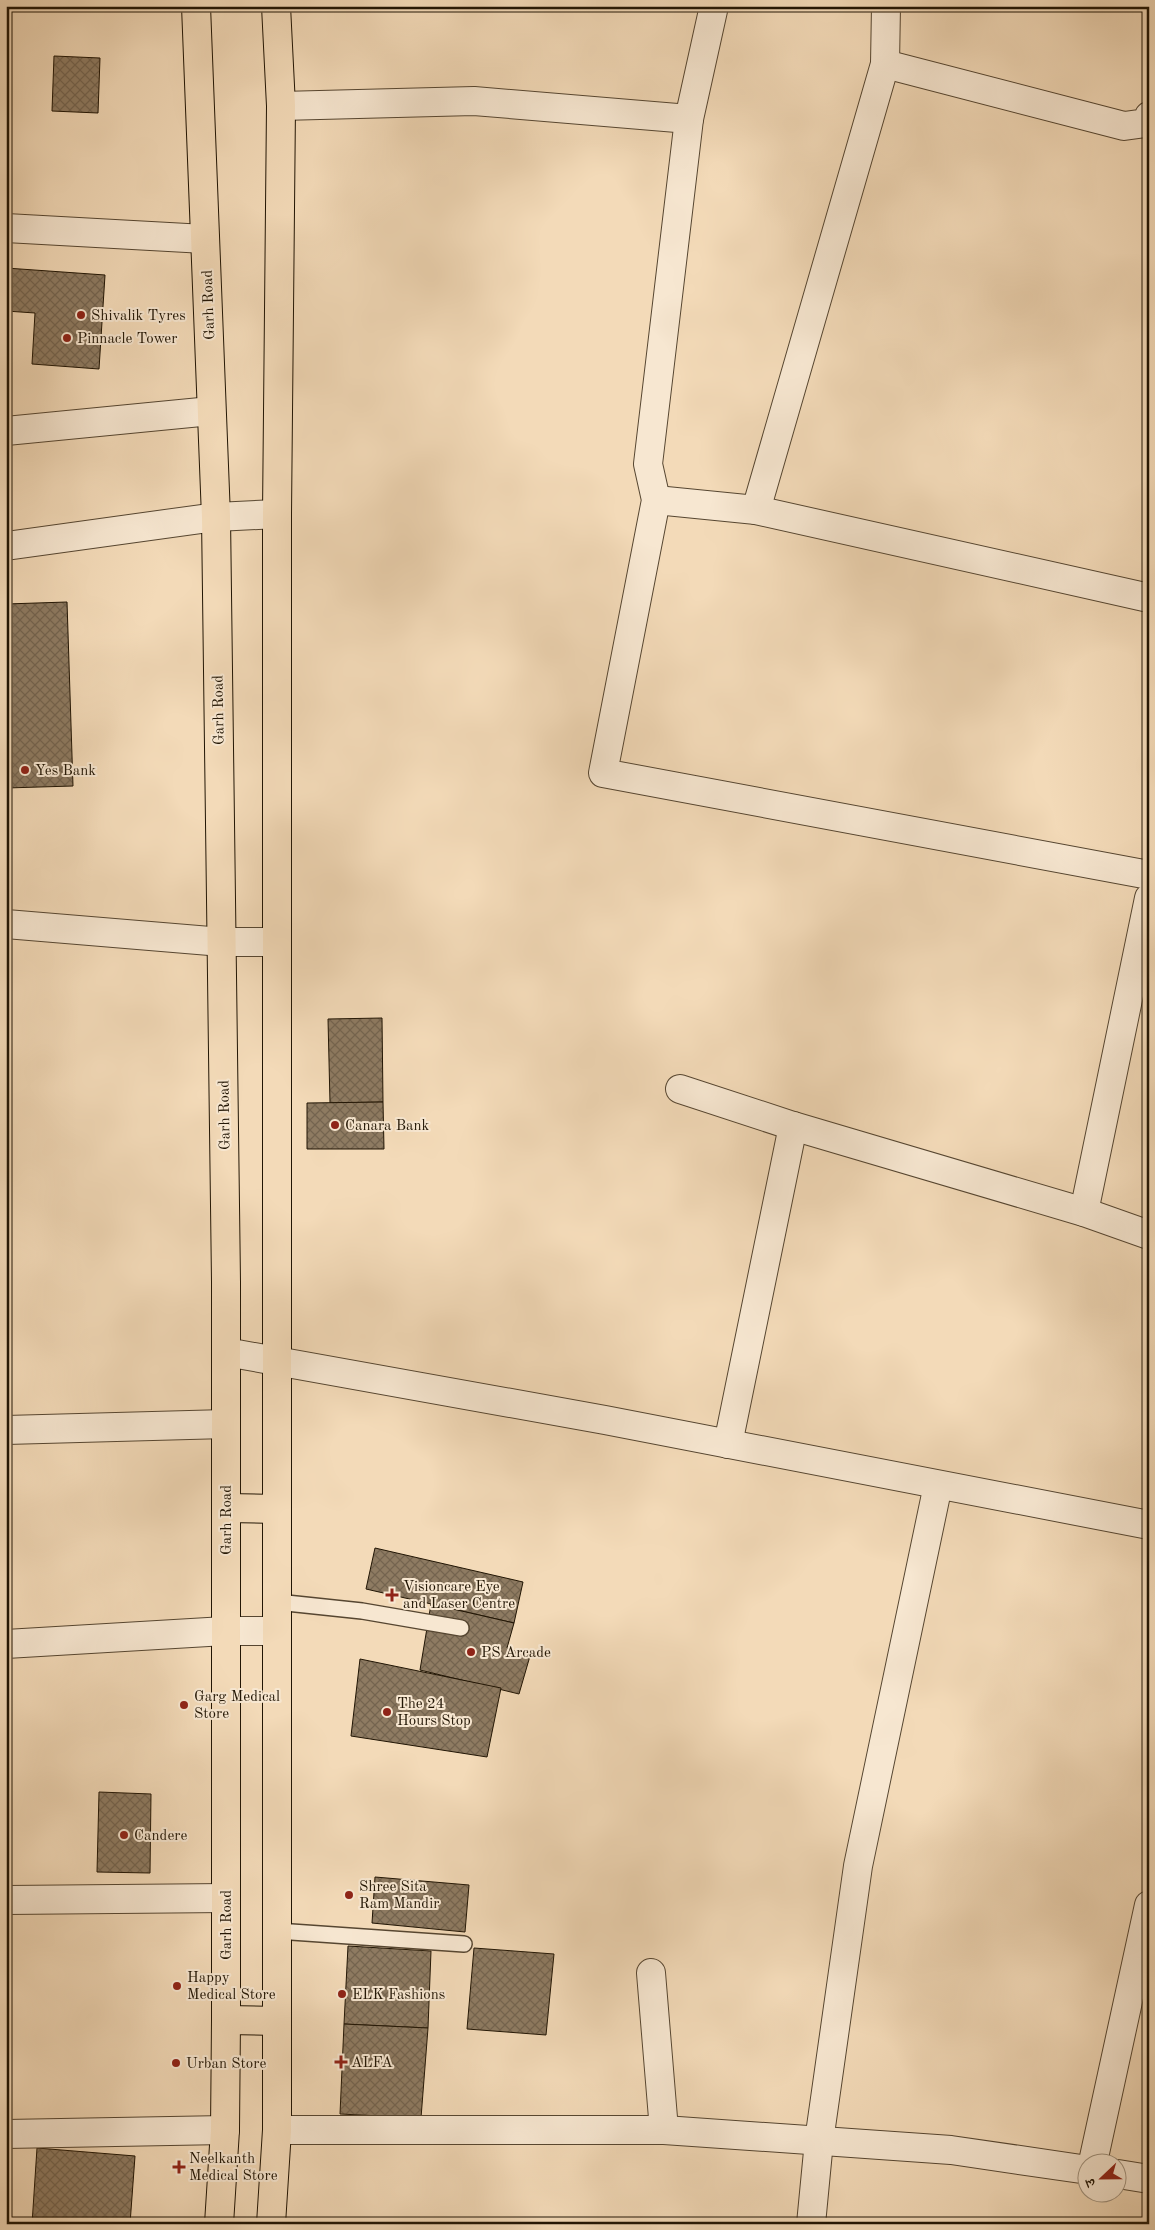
<svg xmlns="http://www.w3.org/2000/svg" width="1155" height="2230" viewBox="0 0 1155 2230" font-family="'Old Standard TT','Noto Serif Devanagari',serif">
<style>
.building{fill:url(#building-cross-hatch);stroke:#211504}
.lines{fill:none;stroke-linecap:round;stroke-linejoin:round}
.lane-casing{stroke:#564631;stroke-width:18}
.street-casing{stroke:#564631;stroke-width:30}
.primary-casing{stroke:#211504;stroke-width:30}
.lane{stroke:#f7e7d1;stroke-width:15}
.street{stroke:#f7e7d1;stroke-width:28}
.primary{stroke:#f3dab8;stroke-width:28}
.poi-dot{fill:#8f2418;stroke:#f7e7d1;stroke-width:2}
.labels{text-anchor:middle;stroke-width:4;stroke-linejoin:round;paint-order:stroke}
.street-label{font-size:15px;fill:#211504;stroke:#f7e7d1}
.poi-label{font-size:15px;fill:#211504;stroke:#f7e7d1;text-anchor:start}
</style>
<defs>
<pattern id="building-cross-hatch" width="8" height="8" patternUnits="userSpaceOnUse" patternTransform="scale(1.25)"><rect width="8" height="8" fill="#8e7b62"/><path d="M0 0l8 8M0 8l8-8" fill="none" stroke="#74644f"/></pattern>
</defs>
<rect width="100%" height="100%" fill="#f3dab8"/>
<filter id="stains"><feTurbulence type="fractalNoise" baseFrequency=".004" numOctaves="4"/><feColorMatrix values="0 0 0 0 .2 0 0 0 0 .09 0 0 0 0 .02 0 0 0 .5 -.17"/></filter>
<radialGradient id="worn" r=".72"><stop offset=".6" stop-color="#630" stop-opacity="0"/><stop offset="1" stop-color="#630" stop-opacity=".3"/></radialGradient>
<g class="building">
<path d="M 54,56 L 100,58 L 98,113 L 52,111 Z"/>
<path d="M 6,268 L 105,275 L 99,369 L 32,364 L 35,313 L 6,311 Z"/>
<path d="M 67,602 L 73,786 L 6,788 L 6,604 Z"/>
<path d="M 382,1018 L 383,1102 L 330,1103 L 328,1019 Z"/>
<path d="M 383,1102 L 384,1149 L 307,1149 L 307,1103 Z"/>
<path d="M 375,1548 L 523,1582 L 514,1623 L 366,1589 Z"/>
<path d="M 431,1604 L 514,1623 L 507,1648 L 530,1656 L 519,1694 L 420,1670 Z"/>
<path d="M 360,1659 L 501,1688 L 487,1757 L 351,1736 Z"/>
<path d="M 99,1792 L 151,1794 L 150,1873 L 97,1872 Z"/>
<path d="M 375,1877 L 469,1885 L 465,1932 L 372,1923 Z"/>
<path d="M 348,1946 L 431,1951 L 428,2028 L 344,2024 Z"/>
<path d="M 474,1948 L 554,1954 L 546,2035 L 467,2029 Z"/>
<path d="M 344,2024 L 428,2028 L 421,2118 L 340,2114 Z"/>
<path d="M 37,2148 L 135,2156 L 130,2224 L 32,2224 Z"/>
</g>
<g class="lines">
<defs>
<g id="lane">
<path d="M 277,1602 L 362,1611 L 461,1628"/>
<path d="M 277,1931 L 464,1944"/>
</g>
<g id="street">
<path d="M 885,64 L 1124,126 L 1146,123 L 1149,116"/>
<path d="M 281,106 L 474,101 L 689,119 L 714,6"/>
<path d="M 689,119 L 648,464 L 656,500 L 603,773 L 1149,875"/>
<path d="M 6,228 L 205,239"/>
<path d="M 6,431 L 211,411"/>
<path d="M 656,500 L 756,510 L 1149,598"/>
<path d="M 756,510 L 885,64 L 886,6"/>
<path d="M 6,546 L 216,517 L 277,514"/>
<path d="M 6,924 L 222,942 L 276,942"/>
<path d="M 680,1089 L 793,1126 L 1084,1212 L 1149,1235"/>
<path d="M 1084,1212 L 1149,898"/>
<path d="M 226,1352 L 605,1420 L 1149,1525"/>
<path d="M 6,1430 L 226,1424"/>
<path d="M 728,1444 L 793,1126"/>
<path d="M 6,1644 L 225,1631 L 277,1631"/>
<path d="M 6,1900 L 226,1898"/>
<path d="M 651,1973 L 664,2130"/>
<path d="M 277,2130 L 664,2130 L 951,2150 L 1088,2170"/>
<path d="M 6,2134 L 225,2130"/>
<path d="M 1093,2162 L 1149,1905"/>
<path d="M 1118,2174 L 1149,2179"/>
<path d="M 811,2224 L 819,2141 L 858,1866 L 938,1485"/>
</g>
<g id="primary">
<path d="M 196,6 L 216,517 L 226,1282 L 226,2020 L 225,2130 L 219,2224"/>
<path d="M 226,1508 L 277,1509"/>
<path d="M 226,2020 L 277,2021"/>
<path d="M 271,2224 L 277,2130 L 277,514 L 281,106 L 276,6"/>
</g>
</defs>
<use href="#lane" class="lane-casing"/>
<use href="#street" class="street-casing"/>
<use href="#primary" class="primary-casing"/>
<use href="#lane" class="lane"/>
<use href="#street" class="street"/>
<use href="#primary" class="primary"/>
</g>
<g class="poi-dot">
<circle cx="81" cy="315" r="5"/>
<circle cx="67" cy="338" r="5"/>
<circle cx="25" cy="770" r="5"/>
<circle cx="335" cy="1125" r="5"/>
<path d="M389.5 1587.5h5v5h5v5h-5v5h-5v-5h-5v-5h5z"/>
<circle cx="471" cy="1652" r="5"/>
<circle cx="184" cy="1705" r="5"/>
<circle cx="387" cy="1712" r="5"/>
<circle cx="124" cy="1835" r="5"/>
<circle cx="349" cy="1895" r="5"/>
<circle cx="177" cy="1986" r="5"/>
<circle cx="342" cy="1994" r="5"/>
<path d="M338.5 2054.5h5v5h5v5h-5v5h-5v-5h-5v-5h5z"/>
<circle cx="176" cy="2063" r="5"/>
<path d="M176.5 2159.5h5v5h5v5h-5v5h-5v-5h-5v-5h5z"/>
</g>
<g class="labels">
<g class="street-label">
<text transform="translate(208 305) rotate(-92)" y="5">Garh Road</text>
<text transform="translate(218 710) rotate(-91)" y="5">Garh Road</text>
<text transform="translate(224 1115) rotate(-91)" y="5">Garh Road</text>
<text transform="translate(226 1520) rotate(-90)" y="5">Garh Road</text>
<text transform="translate(226 1925) rotate(-90)" y="5">Garh Road</text>
</g>
<g class="poi-label">
<text x="91" y="320">Shivalik Tyres</text>
<text x="77" y="343">Pinnacle Tower</text>
<text x="35" y="775">Yes Bank</text>
<text x="345" y="1130">Canara Bank</text>
<text x="403" y="1591">Visioncare Eye<tspan x="403" dy="17">and Laser Centre</tspan></text>
<text x="481" y="1657">PS Arcade</text>
<text x="194" y="1701">Garg Medical<tspan x="194" dy="17">Store</tspan></text>
<text x="397" y="1708">The 24<tspan x="397" dy="17">Hours Stop</tspan></text>
<text x="134" y="1840">Candere</text>
<text x="359" y="1891">Shree Sita<tspan x="359" dy="17">Ram Mandir</tspan></text>
<text x="187" y="1982">Happy<tspan x="187" dy="17">Medical Store</tspan></text>
<text x="352" y="1999">ELK Fashions</text>
<text x="351" y="2067">ALFA</text>
<text x="186" y="2068">Urban Store</text>
<text x="189" y="2163">Neelkanth<tspan x="189" dy="17">Medical Store</tspan></text>
</g>
</g>
<rect width="1155" height="2230" fill="none" stroke="#f3dab8" stroke-width="25"/>
<rect x="8" y="8" width="1140" height="2215" fill="none" stroke="#211504" stroke-width="2.5"/>
<rect x="12" y="12" width="1130" height="2205" fill="none" stroke="#211504"/>
<g transform="translate(1102 2178) rotate(248)"><circle r="24" fill="#f7e7d1" stroke="#a1937f"/>
<path d="M0-4L9 19L0 12L-9 19Z" fill="#8f2418"/>
<text y="-8" font-size="14" font-weight="bold" text-anchor="middle" fill="#211504">उ</text>
</g>
<rect width="100%" height="100%" filter="url(#stains)"/>
<rect width="100%" height="100%" fill="url(#worn)"/>
</svg>
